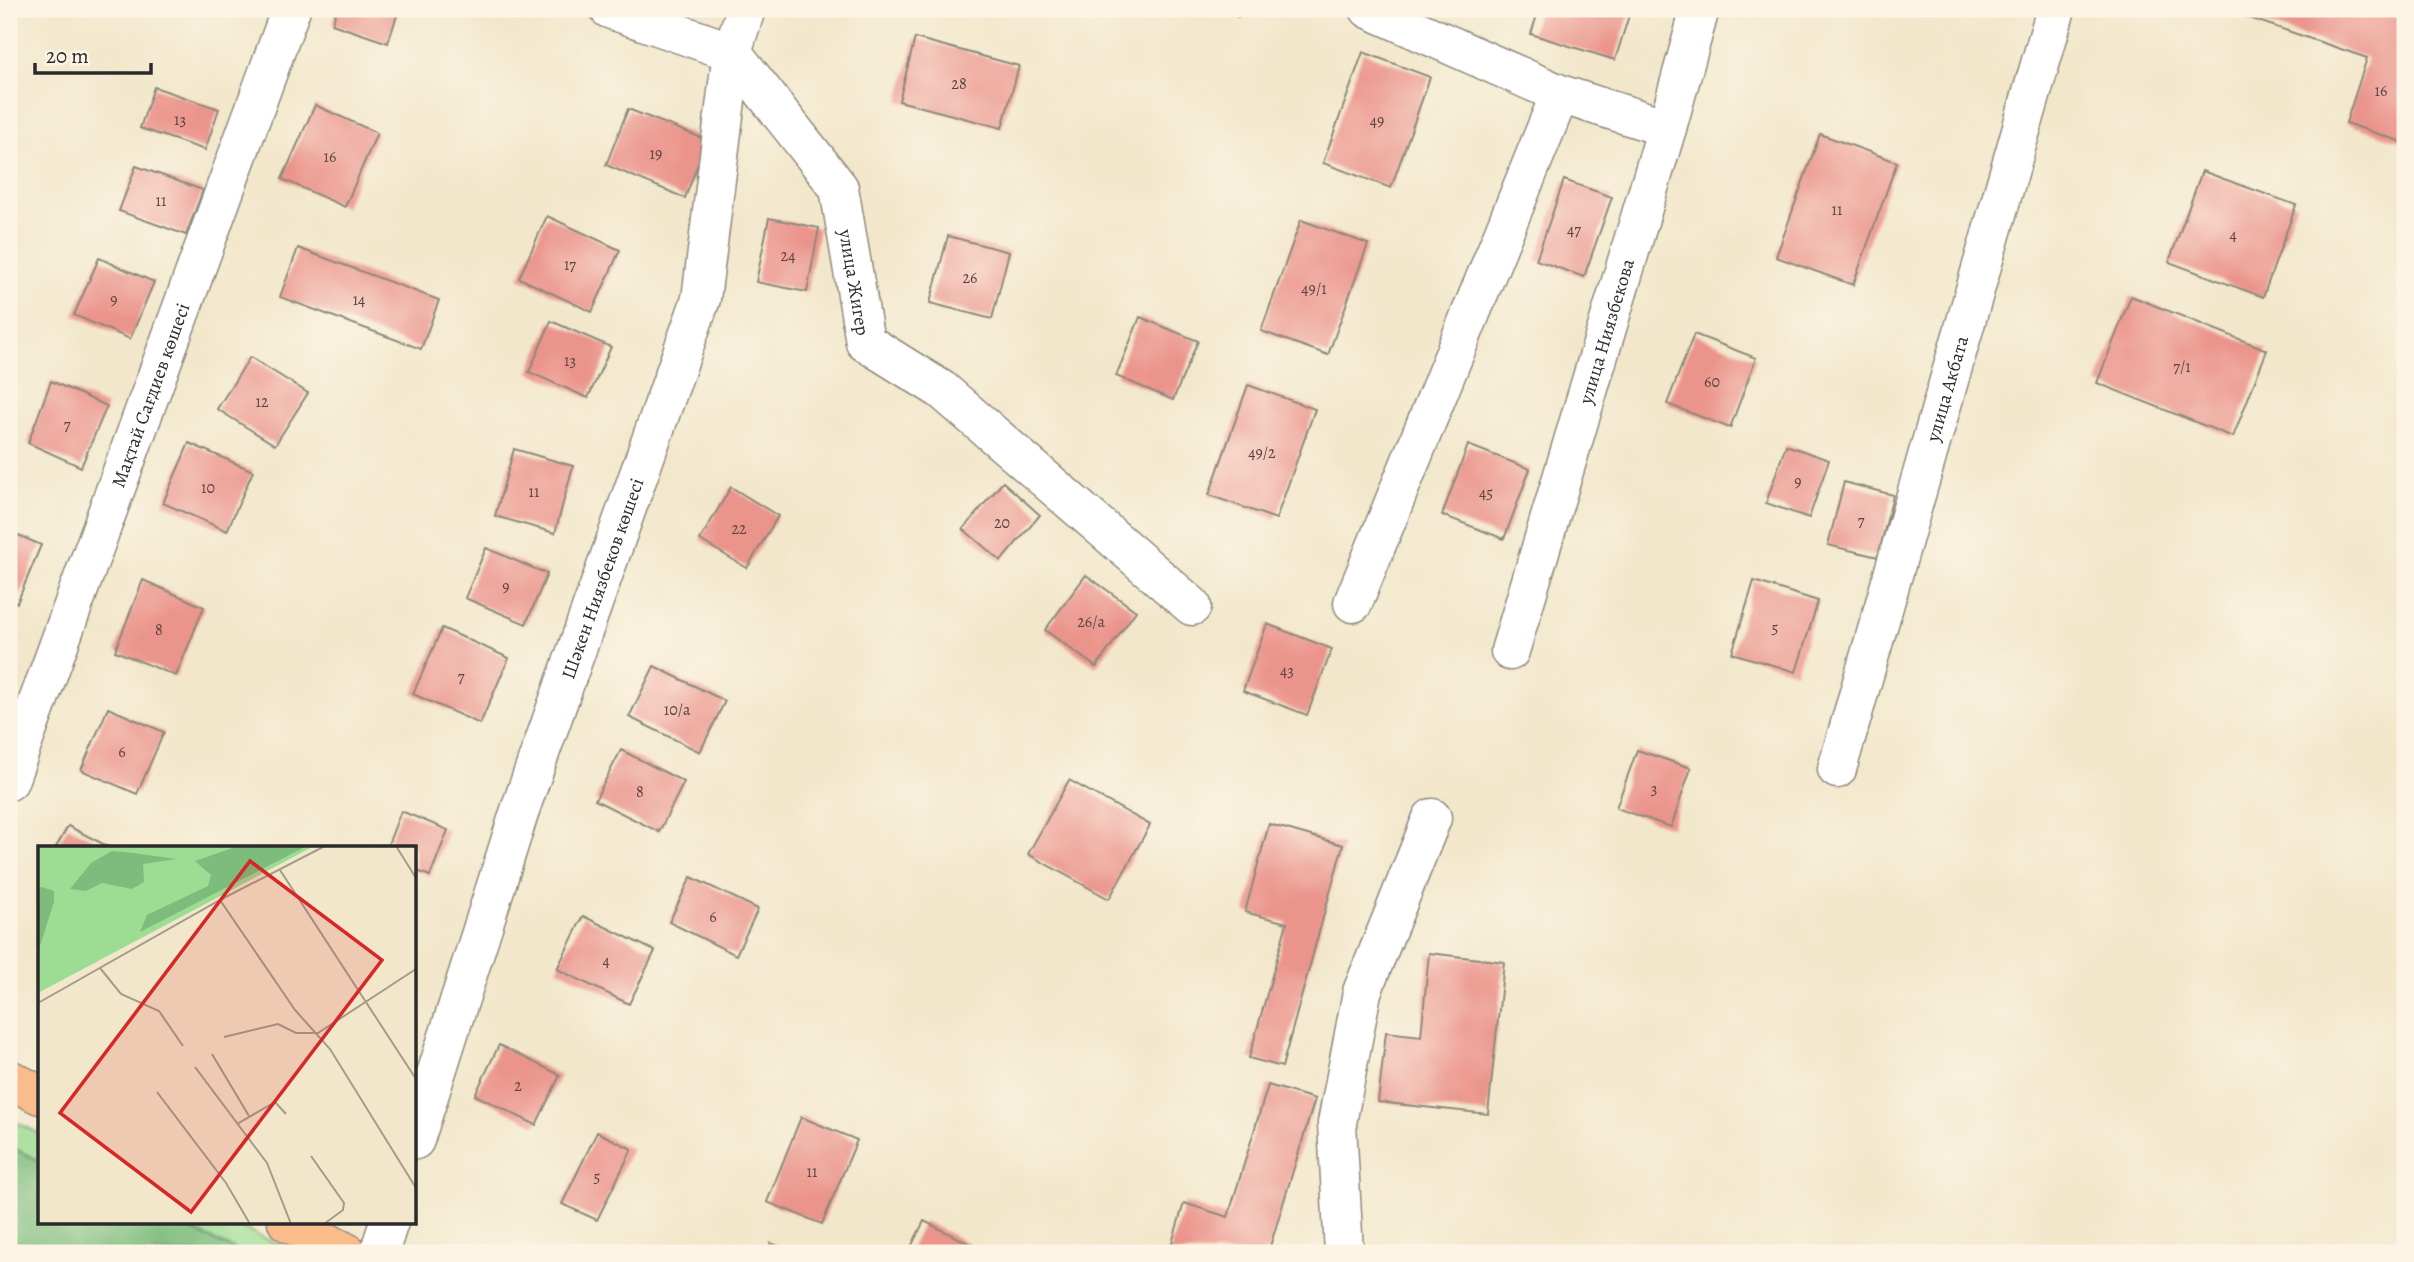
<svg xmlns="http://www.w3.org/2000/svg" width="2414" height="1262" viewBox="0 0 2414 1262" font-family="Alegreya,serif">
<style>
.green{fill:#9cdc93;stroke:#64845f;stroke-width:2}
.forest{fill:#7dbc7d;stroke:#547454;stroke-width:2}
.building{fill:#eb948c}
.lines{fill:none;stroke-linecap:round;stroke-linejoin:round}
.minor-casing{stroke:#8e897b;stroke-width:41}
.major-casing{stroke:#8e897b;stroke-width:41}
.minor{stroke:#fff;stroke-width:38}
.major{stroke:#f9bc8a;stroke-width:38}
.labels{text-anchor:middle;stroke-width:6;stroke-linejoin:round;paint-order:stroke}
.number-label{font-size:16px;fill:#5b4543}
.street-label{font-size:19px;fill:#2b2b2b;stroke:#fcf5e5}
.inset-road{fill:none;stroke:#a29c8b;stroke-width:2}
.view{fill:#d62828;fill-opacity:0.15;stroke:#d62828;stroke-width:3.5}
.inset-edge{fill:none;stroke:#2b2b2b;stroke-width:3.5}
</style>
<rect width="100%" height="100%" fill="#fcf5e5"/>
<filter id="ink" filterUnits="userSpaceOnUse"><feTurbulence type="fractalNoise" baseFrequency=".0143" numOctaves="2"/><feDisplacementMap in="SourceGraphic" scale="14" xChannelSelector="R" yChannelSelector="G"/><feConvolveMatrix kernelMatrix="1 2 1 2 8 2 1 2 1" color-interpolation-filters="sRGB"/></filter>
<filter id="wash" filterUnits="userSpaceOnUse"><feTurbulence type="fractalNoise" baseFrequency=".00686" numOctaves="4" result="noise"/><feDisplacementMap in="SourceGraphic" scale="28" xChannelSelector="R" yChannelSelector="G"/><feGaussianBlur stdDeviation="1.57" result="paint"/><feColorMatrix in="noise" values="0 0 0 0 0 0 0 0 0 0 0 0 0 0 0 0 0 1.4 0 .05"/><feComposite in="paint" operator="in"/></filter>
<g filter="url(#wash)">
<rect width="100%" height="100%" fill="#f2e7cb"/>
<path class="green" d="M 9,1119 L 40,1134 L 40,1222 L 229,1222 L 297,1253 L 9,1253 Z"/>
<path class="forest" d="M 9,1146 L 40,1161 L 40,1222 L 173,1222 L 242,1253 L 9,1253 Z"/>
<g id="blocks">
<g class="building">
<path d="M 337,9 L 399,9 L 388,43 L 332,24 Z"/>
<path d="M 1221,9 L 1242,9 L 1238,17 Z"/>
<path d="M 1539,9 L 1631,9 L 1615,60 L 1531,34 Z"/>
<path d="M 2233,9 L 2405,9 L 2405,143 L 2346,123 L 2367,58 L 2232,12 Z"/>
<path d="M 915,38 L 1019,66 L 1002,128 L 899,101 Z"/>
<path d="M 1363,52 L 1430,77 L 1391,188 L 1323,163 Z"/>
<path d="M 154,87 L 219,109 L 205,150 L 140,128 Z"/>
<path d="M 315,105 L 377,133 L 345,207 L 282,179 Z"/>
<path d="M 628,109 L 707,140 L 685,198 L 606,165 Z"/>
<path d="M 1820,134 L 1897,162 L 1853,285 L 1776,257 Z"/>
<path d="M 136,166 L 203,190 L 186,235 L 119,211 Z"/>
<path d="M 2202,171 L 2296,205 L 2263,297 L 2169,262 Z"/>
<path d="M 1564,180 L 1612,197 L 1584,277 L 1536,260 Z"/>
<path d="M 547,216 L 620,250 L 592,312 L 519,278 Z"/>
<path d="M 769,218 L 819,228 L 807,292 L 756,282 Z"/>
<path d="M 1301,220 L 1368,244 L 1328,355 L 1261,331 Z"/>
<path d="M 948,236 L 1009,252 L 992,319 L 930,303 Z"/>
<path d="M 298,248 L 439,300 L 421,349 L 280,297 Z"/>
<path d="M 99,258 L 154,282 L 130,339 L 74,315 Z"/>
<path d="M 2131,296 L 2267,350 L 2233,437 L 2097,383 Z"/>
<path d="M 1140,317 L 1198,341 L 1173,400 L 1116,376 Z"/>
<path d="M 551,321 L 611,347 L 588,398 L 529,372 Z"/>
<path d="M 1694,334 L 1756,358 L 1730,428 L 1667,404 Z"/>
<path d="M 250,357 L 308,393 L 275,445 L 217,409 Z"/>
<path d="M 51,381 L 107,406 L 81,467 L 28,443 Z"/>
<path d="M 1248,385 L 1315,409 L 1276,519 L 1209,495 Z"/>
<path d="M 189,443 L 253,471 L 227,531 L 163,503 Z"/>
<path d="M 1468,445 L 1530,469 L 1504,539 L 1442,515 Z"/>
<path d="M 1786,445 L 1829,460 L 1809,518 L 1766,503 Z"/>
<path d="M 514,449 L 573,466 L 555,533 L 495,516 Z"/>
<path d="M 1003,482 L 1040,515 L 1001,561 L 963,529 Z"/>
<path d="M 1844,482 L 1893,495 L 1878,557 L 1828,545 Z"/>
<path d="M 731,487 L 778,516 L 747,568 L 700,540 Z"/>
<path d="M 9,531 L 41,545 L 17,603 L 9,600 Z"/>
<path d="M 486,548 L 547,574 L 526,624 L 465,598 Z"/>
<path d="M 1086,575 L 1136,611 L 1096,667 L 1045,630 Z"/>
<path d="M 143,580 L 204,607 L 176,676 L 115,651 Z"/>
<path d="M 1754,581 L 1818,601 L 1796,672 L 1732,653 Z"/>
<path d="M 1267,624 L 1332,649 L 1307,715 L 1243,691 Z"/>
<path d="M 442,628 L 509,658 L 480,724 L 413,694 Z"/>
<path d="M 654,666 L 725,701 L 700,752 L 629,717 Z"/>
<path d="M 108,708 L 164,732 L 137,794 L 81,770 Z"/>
<path d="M 621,750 L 684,782 L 659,832 L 595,800 Z"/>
<path d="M 1637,750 L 1691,768 L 1671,827 L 1616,808 Z"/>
<path d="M 1069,780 L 1150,825 L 1109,899 L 1028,854 Z"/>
<path d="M 401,811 L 448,830 L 430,876 L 415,870 L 415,847 L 387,847 Z"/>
<path d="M 1269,824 L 1343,845 L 1282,1067 L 1249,1058 L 1287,923 L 1245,912 Z"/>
<path d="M 68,826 L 109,847 L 56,847 Z"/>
<path d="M 691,877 L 758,909 L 736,955 L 669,922 Z"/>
<path d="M 583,916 L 655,951 L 629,1004 L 557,969 Z"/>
<path d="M 1429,953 L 1504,962 L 1488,1114 L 1378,1102 L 1386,1032 L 1421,1036 Z"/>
<path d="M 499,1045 L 560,1075 L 536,1125 L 475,1095 Z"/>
<path d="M 1268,1085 L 1315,1099 L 1268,1253 L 1169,1253 L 1184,1203 L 1228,1217 Z"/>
<path d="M 801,1117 L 857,1140 L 822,1224 L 767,1202 Z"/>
<path d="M 597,1132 L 632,1149 L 597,1220 L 562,1204 Z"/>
<path d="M 924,1221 L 976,1247 L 973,1253 L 908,1253 Z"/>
<path d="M 771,1243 L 792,1253 L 766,1253 Z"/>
</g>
</g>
</g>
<g filter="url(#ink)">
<use href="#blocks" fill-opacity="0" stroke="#8e897b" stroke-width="2"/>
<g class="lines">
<defs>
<g id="minor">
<path id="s1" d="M 609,9 L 732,52 L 839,188 L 865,342 L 942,390 L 1192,606"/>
<path d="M 1369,9 L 1560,94 L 1667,128"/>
<path d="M 1353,603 L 1560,94"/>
<path id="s2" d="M 1510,651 L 1667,128 L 1700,9"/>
<path id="s3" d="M 1837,769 L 2056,9"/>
<path id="s4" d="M 9,781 L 291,9"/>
<path id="s5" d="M 415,1140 L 522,804 L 701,299 L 732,52 L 746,9"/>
<path d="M 379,1253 L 389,1222"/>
<path d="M 1344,1253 L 1337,1123 L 1362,992 L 1432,818"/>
</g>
<g id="major">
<path d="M 9,1079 L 40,1095"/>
<path d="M 287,1222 L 348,1253"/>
</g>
</defs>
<use href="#minor" class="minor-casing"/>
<use href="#major" class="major-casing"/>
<use href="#minor" class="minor"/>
<use href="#major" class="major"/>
</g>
</g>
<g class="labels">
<g class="number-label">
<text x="959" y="89">28</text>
<text x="2381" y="96">16</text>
<text x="180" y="125">13</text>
<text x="1377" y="126">49</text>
<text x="656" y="159">19</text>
<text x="330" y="162">16</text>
<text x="161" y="206">11</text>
<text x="1837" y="215">11</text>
<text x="1574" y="235">47</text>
<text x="2233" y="240">4</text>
<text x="788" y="261">24</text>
<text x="570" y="270">17</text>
<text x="970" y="283">26</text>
<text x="1314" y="294">49/1</text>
<text x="114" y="305">9</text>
<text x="359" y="305">14</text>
<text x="570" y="366">13</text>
<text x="2182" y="372">7/1</text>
<text x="1712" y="387">60</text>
<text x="262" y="407">12</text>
<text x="67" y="430">7</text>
<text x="1262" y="458">49/2</text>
<text x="1798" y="487">9</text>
<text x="208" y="493">10</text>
<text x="534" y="497">11</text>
<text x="1486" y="498">45</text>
<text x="1861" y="526">7</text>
<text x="1002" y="528">20</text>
<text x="739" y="534">22</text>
<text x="506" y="592">9</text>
<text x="1091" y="627">26/а</text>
<text x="1775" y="633">5</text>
<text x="159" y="635">8</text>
<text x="1287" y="676">43</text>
<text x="461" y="682">7</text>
<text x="677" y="715">10/а</text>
<text x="122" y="757">6</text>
<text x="1654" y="794">3</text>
<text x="640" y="797">8</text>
<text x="713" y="922">6</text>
<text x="606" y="966">4</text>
<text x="518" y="1091">2</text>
<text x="812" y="1177">11</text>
<text x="597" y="1182">5</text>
</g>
<g class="street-label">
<text dy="7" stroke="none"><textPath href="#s1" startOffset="399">улица Жигер</textPath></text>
<text dy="7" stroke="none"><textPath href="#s2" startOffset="334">улица Ниязбекова</textPath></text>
<text dy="7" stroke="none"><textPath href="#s3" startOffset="396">улица Акбата</textPath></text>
<text dy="7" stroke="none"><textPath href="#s4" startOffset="411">Мақтай Сағдиев көшесі</textPath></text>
<text dy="7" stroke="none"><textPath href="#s5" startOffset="592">Шәкен Ниязбеков көшесі</textPath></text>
</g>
</g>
<g transform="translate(38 846)">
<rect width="378" height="378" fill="#f2e7cb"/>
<path d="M 0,0 L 276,0 L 0,147 Z" fill="#9cdc93"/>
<path d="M 200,0 L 269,0 L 102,86 L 109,69 L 170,40 L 173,29 L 157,15 ZM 74,5 L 96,7 L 138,13 L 105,18 L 106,36 L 94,43 L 64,37 L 48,45 L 32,43 L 53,17 ZM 4,41 L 16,45 L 16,56 L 0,106 L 0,42 Z" fill="#7dbc7d"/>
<path class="inset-road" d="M 358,0 L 378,32M 242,24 L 378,233M 182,54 L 257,164 L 292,203 L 378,342M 62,122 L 83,148 L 121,165 L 145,200M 0,157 L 182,54 L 287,0M 186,191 L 240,178 L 258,187 L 280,187 L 378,123M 174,208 L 211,270M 157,221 L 229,317 L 253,378M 119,246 L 188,337 L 212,378M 199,278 L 237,256 L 248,268M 273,310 L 306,357 L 305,364 L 286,378"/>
<path class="view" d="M 212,15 L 344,114 L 153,366 L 22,267 Z"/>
<rect width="378" height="378" class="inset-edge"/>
</g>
<rect width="2414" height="1262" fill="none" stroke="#fcf5e5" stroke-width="35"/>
<path d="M35 63v10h116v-10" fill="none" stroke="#2b2b2b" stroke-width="3.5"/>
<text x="46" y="63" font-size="21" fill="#2b2b2b" stroke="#fcf5e5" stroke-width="5" paint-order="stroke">20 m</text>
</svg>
